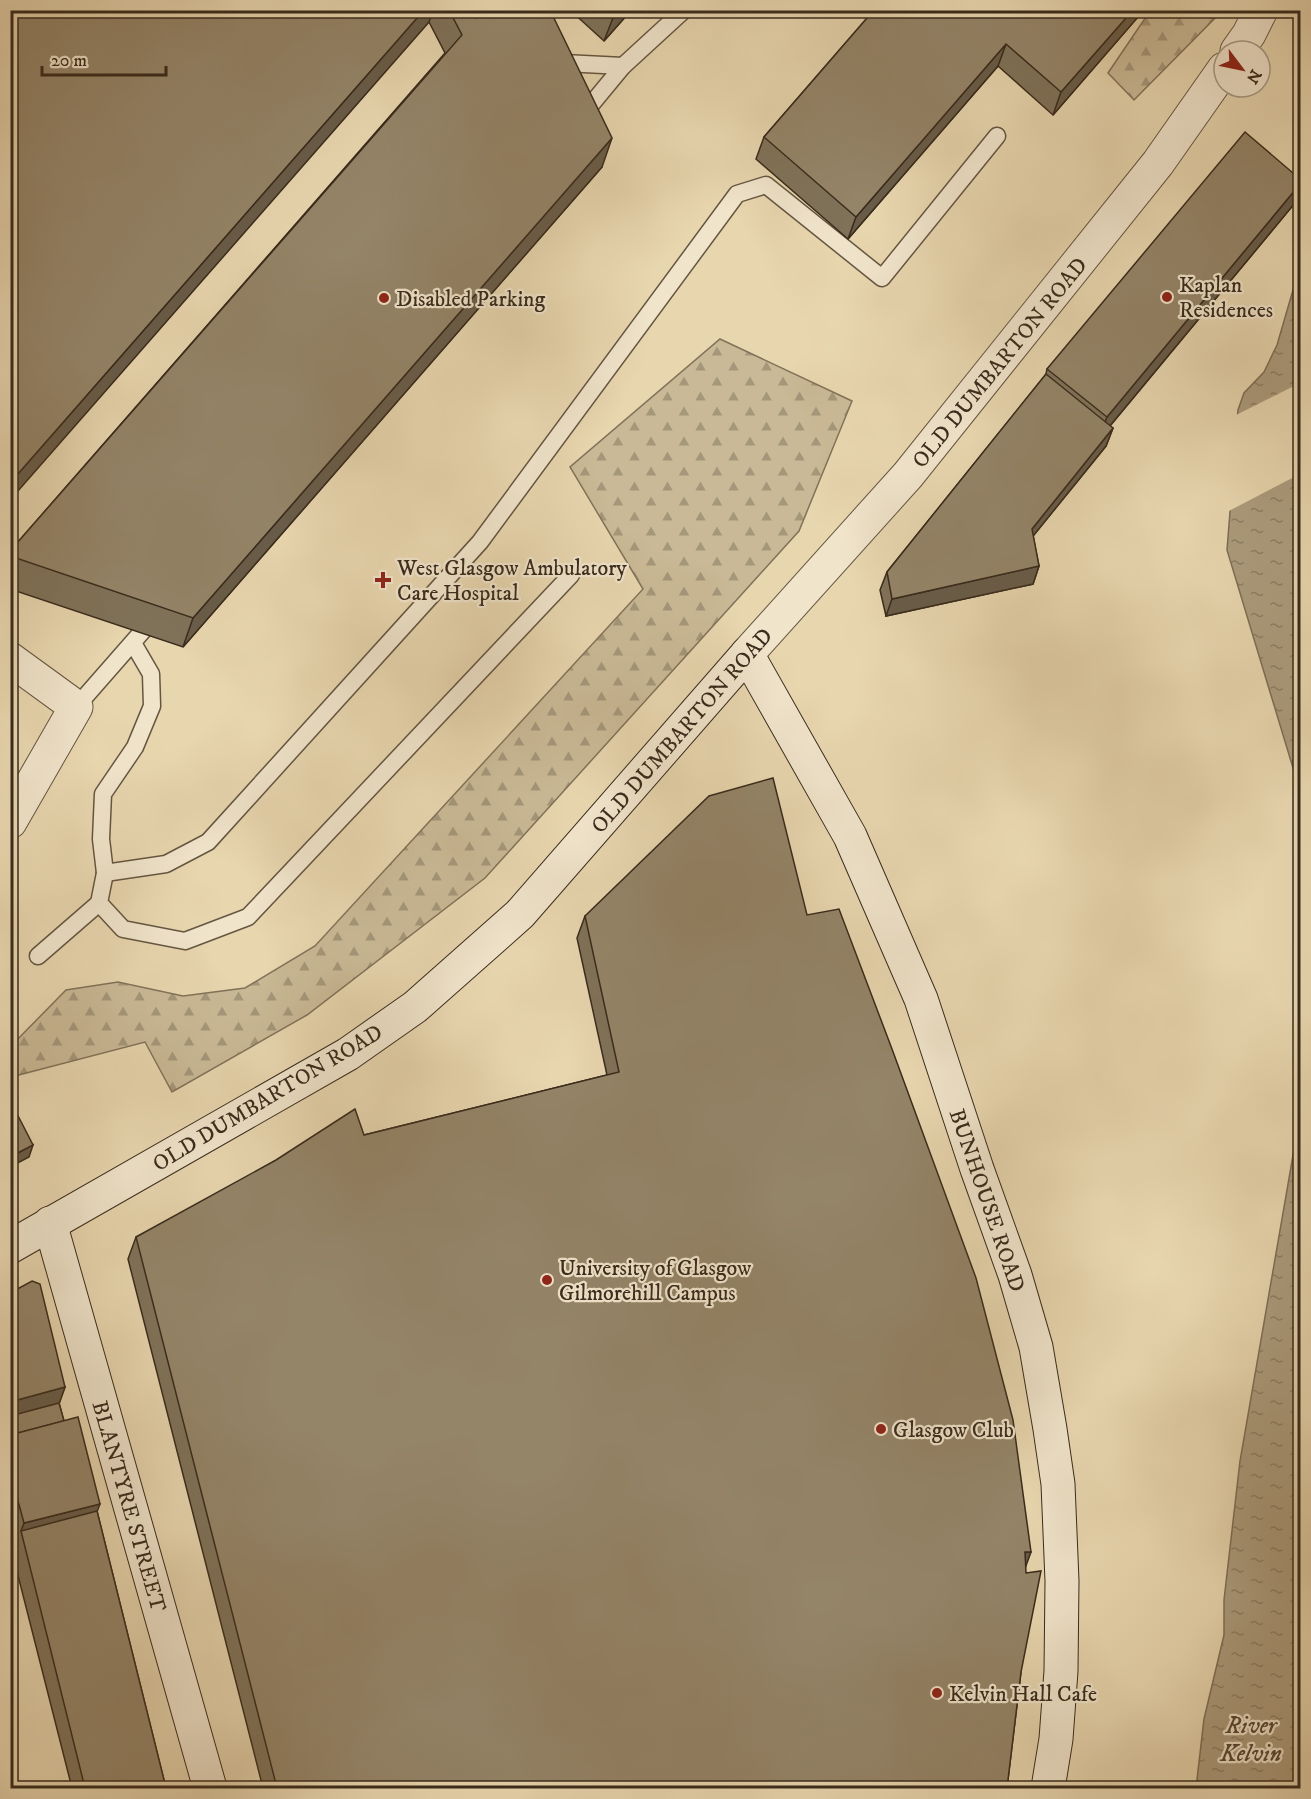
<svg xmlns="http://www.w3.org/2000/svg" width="1311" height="1799" viewBox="0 0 1311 1799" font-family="'IM FELL DW Pica',serif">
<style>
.forest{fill:url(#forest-firs);stroke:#827259;stroke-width:1.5}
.water{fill:url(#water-ripples);stroke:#7e6f56;stroke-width:1.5}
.pier{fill:#e8d6af}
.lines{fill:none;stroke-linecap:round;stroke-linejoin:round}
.lane-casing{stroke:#655641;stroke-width:19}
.street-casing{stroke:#655641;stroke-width:35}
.secondary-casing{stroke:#392b1c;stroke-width:35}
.lane{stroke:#f0e4cb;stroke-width:16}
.street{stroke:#f0e4cb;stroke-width:33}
.secondary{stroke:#f0e4cb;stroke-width:33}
.wall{fill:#7f7259;stroke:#392b1c;stroke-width:1.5}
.shaded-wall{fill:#685c49;stroke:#392b1c;stroke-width:1.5}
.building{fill:#948468;stroke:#392b1c;stroke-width:1.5}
.poi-dot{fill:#8f2418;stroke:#f0e4cb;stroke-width:2}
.labels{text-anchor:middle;stroke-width:4.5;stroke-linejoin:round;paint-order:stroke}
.poi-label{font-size:22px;fill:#392b1c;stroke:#f0e4cb;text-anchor:start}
.street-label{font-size:22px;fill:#392b1c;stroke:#f0e4cb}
.water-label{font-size:24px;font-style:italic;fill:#564734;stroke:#f0e4cb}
</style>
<defs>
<pattern id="forest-firs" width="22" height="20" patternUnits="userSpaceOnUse" patternTransform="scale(1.5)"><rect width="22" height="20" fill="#cab996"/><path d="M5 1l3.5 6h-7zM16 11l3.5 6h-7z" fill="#a5977a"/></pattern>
<pattern id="water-ripples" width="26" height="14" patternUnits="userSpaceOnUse" patternTransform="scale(1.5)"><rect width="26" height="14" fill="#ac9c7d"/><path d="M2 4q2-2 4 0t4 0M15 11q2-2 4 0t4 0" fill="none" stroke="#8d7f66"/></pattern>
</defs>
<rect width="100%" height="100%" fill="#e8d6af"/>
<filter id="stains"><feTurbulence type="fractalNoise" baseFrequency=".00333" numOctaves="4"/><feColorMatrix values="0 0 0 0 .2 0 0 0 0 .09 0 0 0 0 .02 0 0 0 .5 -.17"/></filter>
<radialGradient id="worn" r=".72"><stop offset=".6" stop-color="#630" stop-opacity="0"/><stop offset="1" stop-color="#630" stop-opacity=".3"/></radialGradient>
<g class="forest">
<path d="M 1150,11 L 1219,11 L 1217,16 L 1134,100 L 1108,73 Z"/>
<path d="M 720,339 L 852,401 L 799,531 L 485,878 L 307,1015 L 172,1092 L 145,1042 L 11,1077 L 11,1046 L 66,990 L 118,982 L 183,996 L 245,988 L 315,946 L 643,589 L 570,467 Z"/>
</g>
<g class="water">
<path d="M 1300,266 L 1300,791 L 1227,550 L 1238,410 L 1244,393 L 1264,372 L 1277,345 Z"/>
<path d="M 1300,1115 L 1300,1788 L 1196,1788 L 1204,1719 L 1224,1635 L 1224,1600 L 1240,1461 Z"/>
</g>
<path class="pier" d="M 1300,383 L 1300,474 L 1227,512 L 1234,416 Z"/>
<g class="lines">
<defs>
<g id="lane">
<path d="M 558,70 L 564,63 L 623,66"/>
<path d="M 580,118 L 623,66 L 684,10"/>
<path d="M 133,643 L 151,674 L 152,706 L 135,747 L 103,794 L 101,839 L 105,873 L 99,903 L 123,929 L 185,941 L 248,917 L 571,575"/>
<path d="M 76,707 L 154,618"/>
<path d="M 105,873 L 166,864 L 208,842 L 480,542 L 737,194 L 766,185 L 882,278 L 997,136"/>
<path d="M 38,956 L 99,903"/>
</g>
<g id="street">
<path d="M 1237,51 L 1249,34 L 1261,10"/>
<path d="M 747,654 L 908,475 L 1158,163 L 1224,69"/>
<path d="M 10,659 L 76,707 L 10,822"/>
</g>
<g id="secondary">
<path d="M 50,1223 L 210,1788"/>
<path d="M 10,1247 L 348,1054 L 415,1007 L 520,914 L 747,654 L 850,836 L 921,999 L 977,1169 L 1015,1275 L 1036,1347 L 1050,1429 L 1058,1484 L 1062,1581 L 1061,1671 L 1056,1739 L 1048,1788"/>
</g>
</defs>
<use href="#lane" class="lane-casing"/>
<use href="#street" class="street-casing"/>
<use href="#secondary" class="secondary-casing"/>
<use href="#lane" class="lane"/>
<use href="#street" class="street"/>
<use href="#secondary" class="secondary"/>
</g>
<g class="wall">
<path d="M 10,10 L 472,10 L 476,18 L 602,167 L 183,647 L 10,589 L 10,551 L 445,53 L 429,22 Z"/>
<path d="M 570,10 L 628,10 L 626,16 L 604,41 Z"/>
<path d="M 874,10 L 1144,10 L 1053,115 L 998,66 L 848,239 L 756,159 L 764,137 Z"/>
<path d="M 1300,179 L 1300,188 L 1295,203 L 1110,426 L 1113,428 L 1106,446 L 1033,536 L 1039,566 L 1033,584 L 886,616 L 880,590 L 887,572 L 1046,374 L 1047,369 Z"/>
<path d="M 807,915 L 1025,1566 L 1021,1672 L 1007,1788 L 263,1788 L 128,1259 L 136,1237 L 364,1135 L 607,1075 L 577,938 L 585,916 Z"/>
<path d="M 10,1293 L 65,1387 L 59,1403 L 64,1421 L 97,1511 L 166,1788 L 72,1788 L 10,1544 Z"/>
</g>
<g class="shaded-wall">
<path d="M 424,10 L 433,10 L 429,22 L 10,500 L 10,483 Z"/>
<path d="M 616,10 L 628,10 L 626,16 L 604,41 Z"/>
<path d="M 1133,10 L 1144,10 L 1053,115 L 1061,92 Z"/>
<path d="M 1006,44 L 998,66 L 848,239 L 856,217 Z"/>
<path d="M 612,138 L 602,167 L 183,647 L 193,618 Z"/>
<path d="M 1300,184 L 1300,188 L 1295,203 L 1099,439 L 1107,417 Z"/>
<path d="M 1113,428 L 1106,446 L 1025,546 L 1032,529 Z"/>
<path d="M 1039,566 L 1033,584 L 886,616 L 892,599 Z"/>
<path d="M 33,1145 L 29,1157 L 10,1167 L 10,1157 Z"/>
<path d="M 65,1387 L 57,1410 L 10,1422 L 10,1402 Z"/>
<path d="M 100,1504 L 89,1533 L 21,1531 L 24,1523 Z"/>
<path d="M 1025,1552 L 1031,1552 L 1023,1574 Z"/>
</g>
<g class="building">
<path d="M 10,10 L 424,10 L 10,483 Z"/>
<path d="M 449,10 L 472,10 L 476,18 L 483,10 L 550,10 L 612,138 L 193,618 L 10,556 L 10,551 L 462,35 Z"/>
<path d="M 874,10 L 1133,10 L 1061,92 L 1006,44 L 856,217 L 764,137 Z"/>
<path d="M 1245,132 L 1300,179 L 1300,184 L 1107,417 L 1047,369 Z"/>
<path d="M 1046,374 L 1113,428 L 1032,529 L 1039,566 L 892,599 L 887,572 Z"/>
<path d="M 773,778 L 807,915 L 839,909 L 892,1049 L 976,1278 L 1013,1420 L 1031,1552 L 1025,1552 L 1026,1573 L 1041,1571 L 1021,1672 L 1007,1788 L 277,1788 L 136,1237 L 276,1160 L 355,1109 L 364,1135 L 619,1072 L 585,916 L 709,796 Z"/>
<path d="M 14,1108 L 33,1145 L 10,1157 L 10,1110 Z"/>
<path d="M 32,1281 L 40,1284 L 65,1387 L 10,1402 L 10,1293 Z"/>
<path d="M 59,1403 L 64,1421 L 10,1435 L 10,1416 Z"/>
<path d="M 78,1417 L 100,1504 L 24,1523 L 10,1472 L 10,1435 Z"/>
<path d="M 97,1511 L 166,1788 L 85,1788 L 21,1531 Z"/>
</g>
<g class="poi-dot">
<circle cx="1167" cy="297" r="6"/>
<circle cx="384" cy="298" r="6"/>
<path d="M380 571h6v6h6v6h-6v6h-6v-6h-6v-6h6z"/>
<circle cx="547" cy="1280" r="6"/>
<circle cx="881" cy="1429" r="6"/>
<circle cx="937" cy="1693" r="6"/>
</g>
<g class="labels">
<g class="poi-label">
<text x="1179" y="292">Kaplan<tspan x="1179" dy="25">Residences</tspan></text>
<text x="396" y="306">Disabled Parking</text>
<text x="397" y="575">West Glasgow Ambulatory<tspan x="397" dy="25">Care Hospital</tspan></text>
<text x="559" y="1275">University of Glasgow<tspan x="559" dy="25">Gilmorehill Campus</tspan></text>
<text x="893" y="1437">Glasgow Club</text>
<text x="949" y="1701">Kelvin Hall Cafe</text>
</g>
<g class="street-label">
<text transform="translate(999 362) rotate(-51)" y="8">OLD DUMBARTON ROAD</text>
<text transform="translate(681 730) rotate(-49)" y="8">OLD DUMBARTON ROAD</text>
<text transform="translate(267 1097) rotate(-31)" y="8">OLD DUMBARTON ROAD</text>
<text transform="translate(988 1200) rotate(71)" y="8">BUNHOUSE ROAD</text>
<text transform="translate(130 1506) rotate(74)" y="8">BLANTYRE STREET</text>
</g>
<g class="water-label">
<text x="1251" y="1733">River<tspan x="1251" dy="28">Kelvin</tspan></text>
</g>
</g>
<rect width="1311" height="1799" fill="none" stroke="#e8d6af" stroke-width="36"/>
<rect x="12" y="12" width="1287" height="1775" fill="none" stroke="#392b1c" stroke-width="3"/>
<rect x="18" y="18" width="1275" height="1763" fill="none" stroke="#392b1c" stroke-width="1.5"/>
<g transform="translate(1242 69) rotate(122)"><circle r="28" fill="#f0e4cb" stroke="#a79a85" stroke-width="1.5"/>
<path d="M0-4.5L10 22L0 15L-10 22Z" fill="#8f2418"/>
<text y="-9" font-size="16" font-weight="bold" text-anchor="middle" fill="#392b1c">N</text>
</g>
<path d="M42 66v9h124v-9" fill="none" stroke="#392b1c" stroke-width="3"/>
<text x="51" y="66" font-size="18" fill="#392b1c" stroke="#f0e4cb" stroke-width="4.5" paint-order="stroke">20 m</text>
<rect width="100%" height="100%" filter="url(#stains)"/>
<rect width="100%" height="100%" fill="url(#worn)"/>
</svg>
